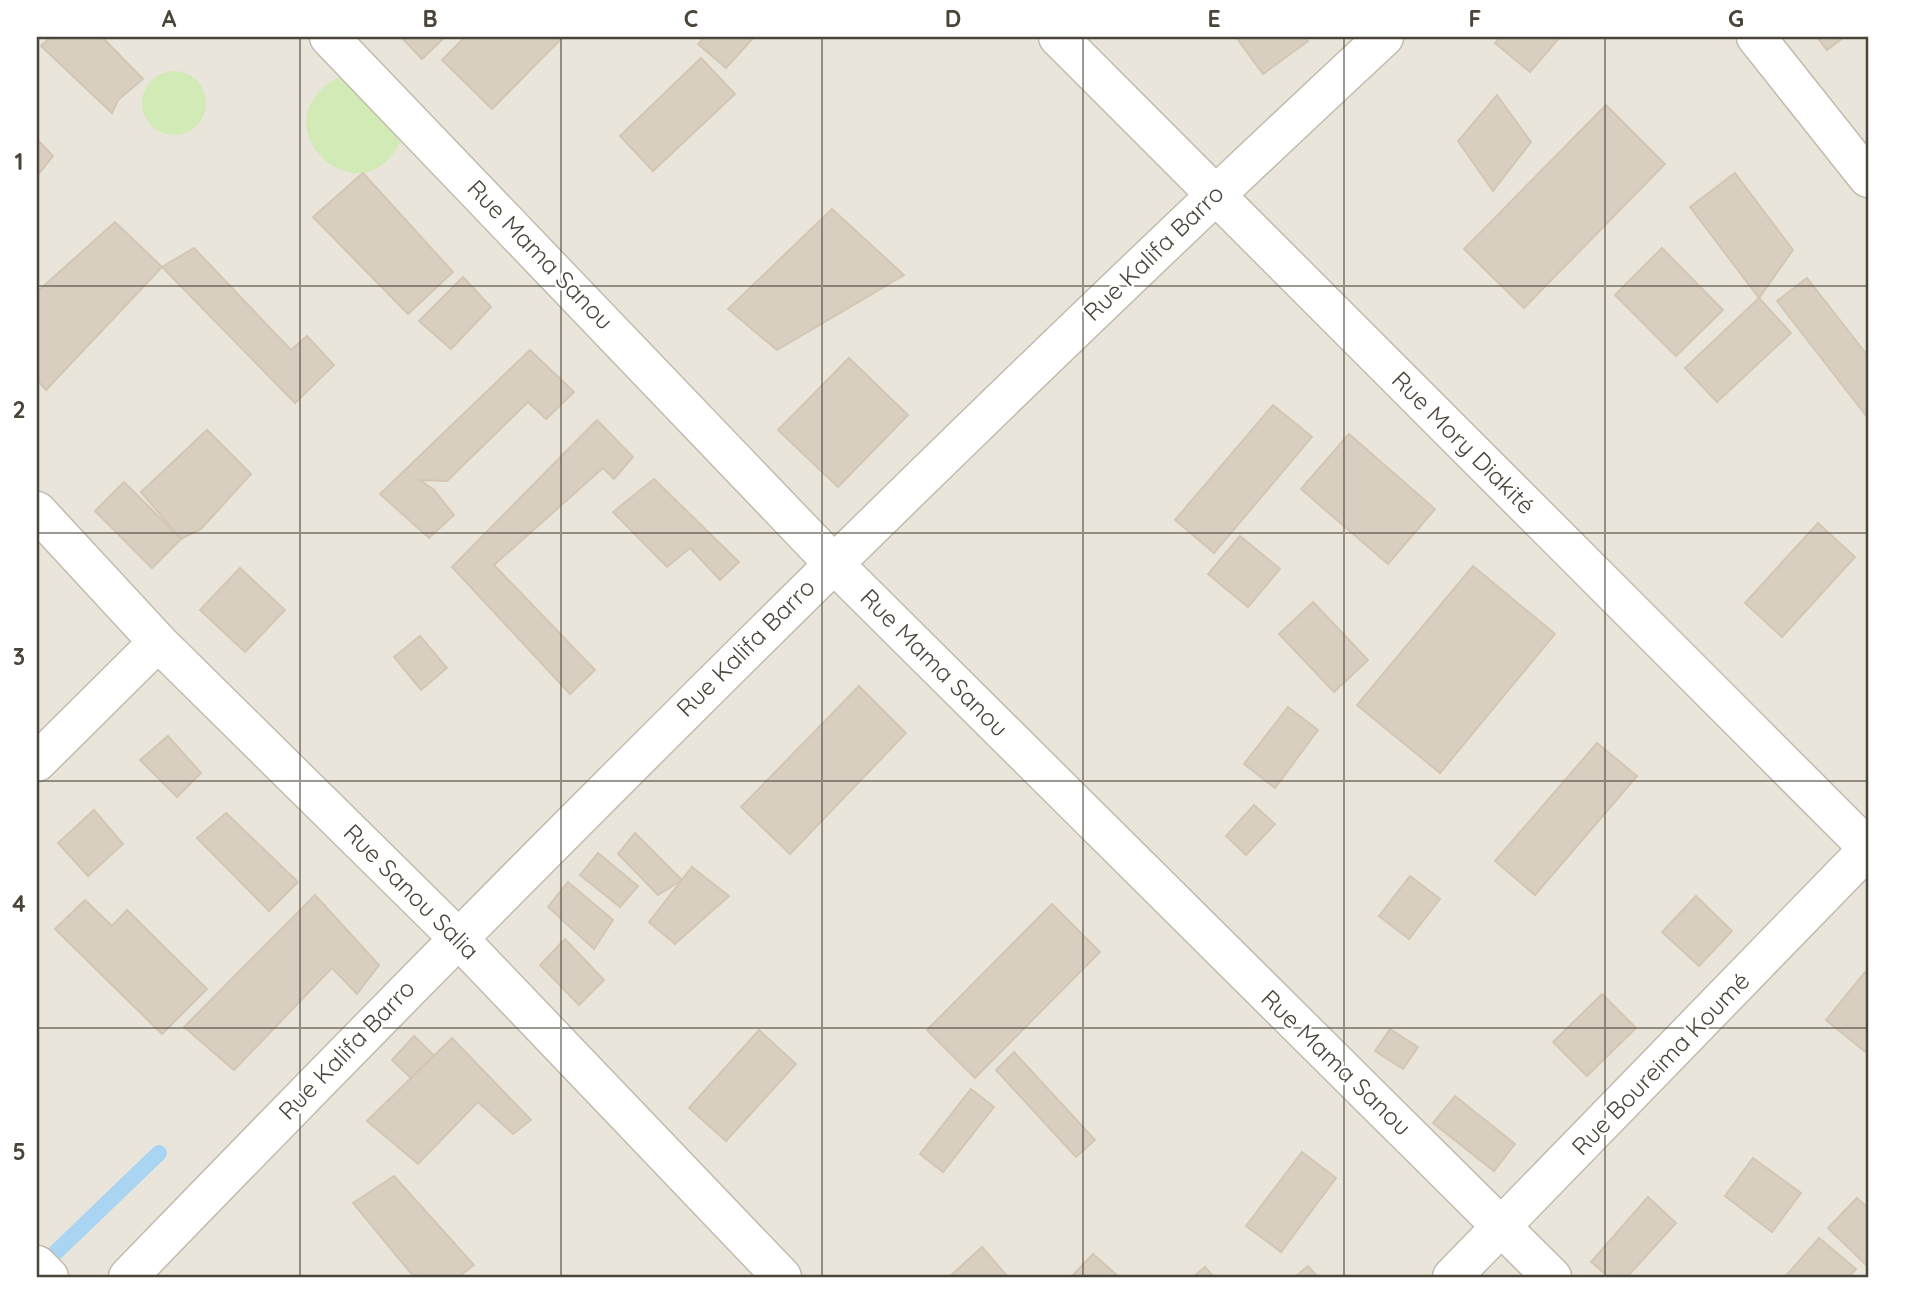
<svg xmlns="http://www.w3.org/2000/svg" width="1905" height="1314" viewBox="0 0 1905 1314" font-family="Quicksand,sans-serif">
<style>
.residential{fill:#eae5da}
.green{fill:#d2eab5}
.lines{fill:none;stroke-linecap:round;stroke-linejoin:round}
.stream{stroke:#a9d4f2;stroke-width:16}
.building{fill:#d8cfc1;stroke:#d3c7b4;stroke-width:2}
.minor-casing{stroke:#c2bbae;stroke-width:41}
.minor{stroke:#fff;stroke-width:38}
.grid{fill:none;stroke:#4b4439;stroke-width:2;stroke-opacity:0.55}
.labels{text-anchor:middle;stroke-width:5;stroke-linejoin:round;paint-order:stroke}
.street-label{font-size:24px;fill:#4b4439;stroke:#fff}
.neatline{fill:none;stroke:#4b4439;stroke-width:2.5}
.grid-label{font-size:23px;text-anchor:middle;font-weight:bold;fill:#4b4439}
</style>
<rect width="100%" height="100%" fill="#f6f3ec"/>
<rect class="residential" x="37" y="37" width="1831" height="1240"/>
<g class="green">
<circle cx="174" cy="103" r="32"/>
<path d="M 341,76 L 402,138 C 362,228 250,122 341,76 Z"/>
</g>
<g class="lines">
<path class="stream" d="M 52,1256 L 159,1153"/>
</g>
<g class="building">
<path d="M 51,37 L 102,37 L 143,79 L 118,100 L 112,113 L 41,46 Z"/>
<path d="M 401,37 L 445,37 L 422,59 Z"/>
<path d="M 465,37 L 563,37 L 492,109 L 442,60 Z"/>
<path d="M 705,37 L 754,37 L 726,68 L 698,44 Z"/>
<path d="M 1236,37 L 1305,37 L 1308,41 L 1263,74 Z"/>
<path d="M 1500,37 L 1560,37 L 1530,72 L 1495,43 Z"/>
<path d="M 1817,37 L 1844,37 L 1827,50 Z"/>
<path d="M 701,58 L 735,94 L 653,171 L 620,136 Z"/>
<path d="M 1497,95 L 1531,142 L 1493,191 L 1458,141 Z"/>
<path d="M 1606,105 L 1665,164 L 1524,308 L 1464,249 Z"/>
<path d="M 37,139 L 53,156 L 37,176 Z"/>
<path d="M 363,173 L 453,272 L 408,314 L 313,217 Z"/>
<path d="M 1735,173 L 1793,250 L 1759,298 L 1690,207 Z"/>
<path d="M 832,209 L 904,275 L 777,350 L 728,309 Z"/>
<path d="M 115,222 L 162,267 L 46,390 L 37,380 L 37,292 Z"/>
<path d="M 194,248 L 291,350 L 307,336 L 334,365 L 295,403 L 162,267 Z"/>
<path d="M 1662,248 L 1723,310 L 1676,356 L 1615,295 Z"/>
<path d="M 463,277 L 491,307 L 451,349 L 419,321 Z"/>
<path d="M 1807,278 L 1868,356 L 1868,418 L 1777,301 Z"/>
<path d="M 1759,298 L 1791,333 L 1717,402 L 1685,368 Z"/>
<path d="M 530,350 L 574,392 L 546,419 L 528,402 L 447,481 L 420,480 L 434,490 L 454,515 L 429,538 L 380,494 Z"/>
<path d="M 849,358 L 908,415 L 838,487 L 778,430 Z"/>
<path d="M 1273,405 L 1312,437 L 1214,553 L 1175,520 Z"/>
<path d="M 597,420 L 633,457 L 614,479 L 603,468 L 494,565 L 595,670 L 570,694 L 452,567 Z"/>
<path d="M 207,430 L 251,474 L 201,529 L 181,539 L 141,492 Z"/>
<path d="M 1349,434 L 1435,509 L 1388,564 L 1301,489 Z"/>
<path d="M 654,479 L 739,562 L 720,580 L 690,548 L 667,567 L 613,512 Z"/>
<path d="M 124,482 L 181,539 L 152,568 L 95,511 Z"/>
<path d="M 1818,523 L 1855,557 L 1782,637 L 1745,603 Z"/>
<path d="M 1240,536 L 1280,569 L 1248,607 L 1208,574 Z"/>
<path d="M 1473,566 L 1555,634 L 1440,773 L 1357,705 Z"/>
<path d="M 240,568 L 285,610 L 245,652 L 200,610 Z"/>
<path d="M 1313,602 L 1368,660 L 1334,692 L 1279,634 Z"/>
<path d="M 420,636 L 447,668 L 421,690 L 394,657 Z"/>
<path d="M 859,686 L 906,733 L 790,854 L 741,807 Z"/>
<path d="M 1288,707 L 1318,730 L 1275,788 L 1244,764 Z"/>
<path d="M 168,736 L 201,773 L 177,797 L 140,760 Z"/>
<path d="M 1597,743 L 1637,776 L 1535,895 L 1495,861 Z"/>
<path d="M 1254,805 L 1275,824 L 1246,855 L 1226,836 Z"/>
<path d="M 94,810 L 123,844 L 88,876 L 58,843 Z"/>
<path d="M 226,813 L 298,882 L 269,911 L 197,838 Z"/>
<path d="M 635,833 L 682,880 L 658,895 L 618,854 Z"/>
<path d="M 598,853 L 638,886 L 620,907 L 580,875 Z"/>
<path d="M 692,867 L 729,896 L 675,944 L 649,922 Z"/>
<path d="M 1410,876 L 1440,899 L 1409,939 L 1379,916 Z"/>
<path d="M 568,882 L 613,920 L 594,949 L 548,907 Z"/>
<path d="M 315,895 L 379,965 L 357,994 L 332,968 L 234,1070 L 184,1027 Z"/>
<path d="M 1696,896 L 1732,931 L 1699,966 L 1662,932 Z"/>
<path d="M 85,900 L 112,926 L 127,910 L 207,989 L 162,1034 L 55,929 Z"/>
<path d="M 1052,904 L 1100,952 L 975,1078 L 927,1030 Z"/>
<path d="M 565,939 L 604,980 L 579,1005 L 540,965 Z"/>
<path d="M 1865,972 L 1868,974 L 1868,1054 L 1826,1020 Z"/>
<path d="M 1602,994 L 1636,1028 L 1587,1076 L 1553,1042 Z"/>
<path d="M 1390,1029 L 1418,1047 L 1403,1069 L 1375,1051 Z"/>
<path d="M 759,1030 L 796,1064 L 726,1141 L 689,1108 Z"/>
<path d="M 414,1036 L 443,1064 L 413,1080 L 392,1060 Z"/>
<path d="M 452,1038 L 531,1120 L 513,1134 L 478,1102 L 418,1164 L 367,1121 Z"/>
<path d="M 1014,1052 L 1095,1140 L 1076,1157 L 996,1070 Z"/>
<path d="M 971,1089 L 994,1107 L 943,1172 L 920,1154 Z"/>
<path d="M 1455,1096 L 1515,1144 L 1494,1171 L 1433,1123 Z"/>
<path d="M 1302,1152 L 1336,1178 L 1281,1252 L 1246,1226 Z"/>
<path d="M 1753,1158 L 1801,1193 L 1772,1232 L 1725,1196 Z"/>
<path d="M 394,1176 L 474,1265 L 458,1277 L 414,1277 L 353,1203 Z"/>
<path d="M 1648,1197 L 1676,1223 L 1627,1277 L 1609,1277 L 1591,1262 Z"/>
<path d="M 1857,1198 L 1868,1208 L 1868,1267 L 1828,1228 Z"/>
<path d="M 1819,1238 L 1856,1269 L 1849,1277 L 1785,1277 Z"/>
<path d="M 982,1247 L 1008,1277 L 949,1277 Z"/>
<path d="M 1093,1254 L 1119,1277 L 1071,1277 Z"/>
<path d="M 1308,1266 L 1318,1277 L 1295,1277 Z"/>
<path d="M 1205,1267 L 1214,1277 L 1193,1277 Z"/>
</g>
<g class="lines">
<defs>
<g id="minor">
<path d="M 329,37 L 832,562 L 1552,1277"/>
<path d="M 1058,37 L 1868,848"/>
<path d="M 1756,37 L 1868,178"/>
<path d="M 37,511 L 158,642 L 457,937 L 782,1277"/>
<path d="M 37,762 L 158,642"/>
<path d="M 37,1265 L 49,1277"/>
<path d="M 128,1277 C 537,854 953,438 1384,37"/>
<path d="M 1452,1277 L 1868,849"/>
</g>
</defs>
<use href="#minor" class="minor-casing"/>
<use href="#minor" class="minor"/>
</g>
<path class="grid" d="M 300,37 L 300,1277M 561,37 L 561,1277M 822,37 L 822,1277M 1083,37 L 1083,1277M 1344,37 L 1344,1277M 1605,37 L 1605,1277M 37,286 L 1868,286M 37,533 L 1868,533M 37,781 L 1868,781M 37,1028 L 1868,1028"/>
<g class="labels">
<g class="street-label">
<text transform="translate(1154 253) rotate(-44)" y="8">Rue Kalifa Barro</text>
<text transform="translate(540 255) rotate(46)" y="8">Rue Mama Sanou</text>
<text transform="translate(1463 443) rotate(45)" y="8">Rue Mory Diakité</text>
<text transform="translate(746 648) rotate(-45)" y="8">Rue Kalifa Barro</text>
<text transform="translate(934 663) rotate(45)" y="8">Rue Mama Sanou</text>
<text transform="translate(411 892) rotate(45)" y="8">Rue Sanou Salia</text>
<text transform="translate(347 1050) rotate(-46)" y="8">Rue Kalifa Barro</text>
<text transform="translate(1336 1063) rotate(44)" y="8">Rue Mama Sanou</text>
<text transform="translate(1661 1064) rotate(-46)" y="8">Rue Boureima Koumé</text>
</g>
</g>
<rect width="1905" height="1314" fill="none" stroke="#ffffff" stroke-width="77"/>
<rect x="38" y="38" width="1829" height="1238" class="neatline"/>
<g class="grid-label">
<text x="169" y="27">A</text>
<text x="430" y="27">B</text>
<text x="691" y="27">C</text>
<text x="953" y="27">D</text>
<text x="1214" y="27">E</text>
<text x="1475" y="27">F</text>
<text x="1736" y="27">G</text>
<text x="19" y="170">1</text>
<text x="19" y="418">2</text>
<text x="19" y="665">3</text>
<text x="19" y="912">4</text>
<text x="19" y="1160">5</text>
</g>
</svg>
